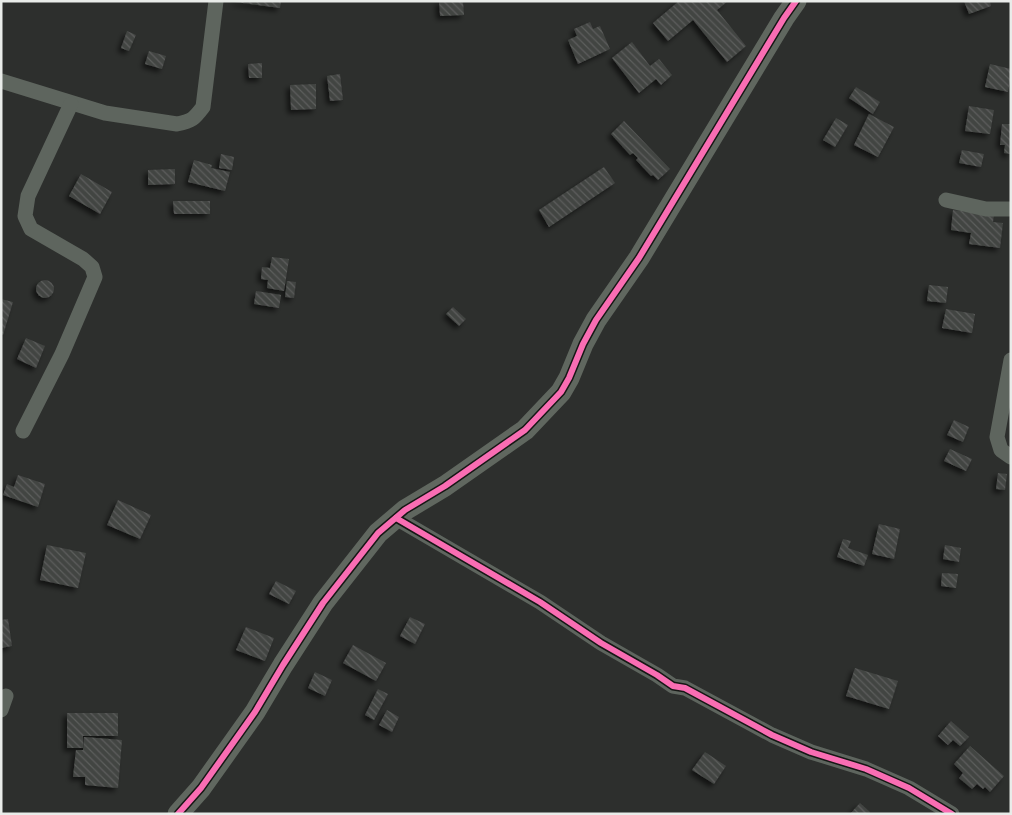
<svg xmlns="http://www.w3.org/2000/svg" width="1012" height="815" viewBox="0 0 1012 815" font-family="'Golos Text',sans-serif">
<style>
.building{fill:url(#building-back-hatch);filter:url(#shadow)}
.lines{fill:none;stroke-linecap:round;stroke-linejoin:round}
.street{stroke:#5e655e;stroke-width:15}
.secondary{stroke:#60675f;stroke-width:21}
.cycleway-casing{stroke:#161715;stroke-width:9}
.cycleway{stroke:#f96db3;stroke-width:6}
</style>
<defs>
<pattern id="building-back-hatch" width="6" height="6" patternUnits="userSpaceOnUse" patternTransform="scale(1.25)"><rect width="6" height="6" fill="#424442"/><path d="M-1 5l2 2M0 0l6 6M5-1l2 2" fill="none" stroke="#5d5f5d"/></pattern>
<filter id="shadow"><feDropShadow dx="-3.5" dy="3.5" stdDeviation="2.5" flood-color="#0009"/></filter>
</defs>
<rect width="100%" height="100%" fill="#2d2f2d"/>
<g class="building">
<path d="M 235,1 L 281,1 L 280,8 L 235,2 Z"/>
<path d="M 439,1 L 463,1 L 464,15 L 440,16 Z"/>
<path d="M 679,1 L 728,1 L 717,10 L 746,46 L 727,62 L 693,20 L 668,41 L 653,23 Z"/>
<path d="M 964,1 L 990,1 L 991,6 L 969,14 Z"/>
<path d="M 590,22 L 593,29 L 600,26 L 610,49 L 578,64 L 568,40 L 577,36 L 574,29 Z"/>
<path d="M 127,31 L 136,35 L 129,51 L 121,48 Z"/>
<path d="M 632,42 L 650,66 L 659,59 L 672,75 L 661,85 L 656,79 L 639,93 L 612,58 Z"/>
<path d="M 149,51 L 166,56 L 162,69 L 145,64 Z"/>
<path d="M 262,63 L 262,78 L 249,78 L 248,64 Z"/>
<path d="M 990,64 L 1011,69 L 1011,75 L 1008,92 L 985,87 Z"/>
<path d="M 340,74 L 343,100 L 330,101 L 327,76 Z"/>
<path d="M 316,84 L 316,109 L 291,110 L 290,85 Z"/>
<path d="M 856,87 L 880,102 L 873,114 L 849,98 Z"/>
<path d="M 969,106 L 994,110 L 990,134 L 965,131 Z"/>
<path d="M 869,114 L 894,127 L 878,157 L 854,145 Z"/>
<path d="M 836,118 L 848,125 L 835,147 L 823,140 Z"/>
<path d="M 624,121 L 670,169 L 658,180 L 653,175 L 651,176 L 636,160 L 638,158 L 633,153 L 630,155 L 611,134 Z"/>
<path d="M 1002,124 L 1011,124 L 1011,154 L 1004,153 L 1005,145 L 1000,145 Z"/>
<path d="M 962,150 L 984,154 L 981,167 L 959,163 Z"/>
<path d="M 221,154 L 234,157 L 232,170 L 219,168 Z"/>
<path d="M 194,160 L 212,165 L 211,168 L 230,172 L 225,191 L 188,182 Z"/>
<path d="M 604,167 L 615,183 L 549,227 L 539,210 Z"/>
<path d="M 175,169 L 175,184 L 148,185 L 148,170 Z"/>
<path d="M 81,174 L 112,192 L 100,214 L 69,196 Z"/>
<path d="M 173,201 L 210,201 L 210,214 L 174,214 Z"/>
<path d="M 953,210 L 994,215 L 993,222 L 1003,223 L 1000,248 L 969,244 L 971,233 L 951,230 Z"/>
<path d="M 272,257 L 289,259 L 284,291 L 267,288 L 268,280 L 261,279 L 262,267 L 270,268 Z"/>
<circle cx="45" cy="289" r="9"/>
<path d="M 287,281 L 296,282 L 294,298 L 285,297 Z"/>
<path d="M 929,285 L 948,287 L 946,303 L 927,301 Z"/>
<path d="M 256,291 L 281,295 L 279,308 L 254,304 Z"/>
<path d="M 1,299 L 13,302 L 3,335 L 1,334 Z"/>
<path d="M 453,307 L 466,319 L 459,326 L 446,314 Z"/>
<path d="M 946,309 L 975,314 L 972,333 L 942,328 Z"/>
<path d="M 26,338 L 45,346 L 36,368 L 17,359 Z"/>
<path d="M 954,420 L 969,427 L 963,442 L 947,435 Z"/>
<path d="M 950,449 L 972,459 L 966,471 L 944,461 Z"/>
<path d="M 998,473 L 1007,474 L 1005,490 L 996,489 Z"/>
<path d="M 18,475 L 45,484 L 38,507 L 3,495 L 7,484 L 14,487 Z"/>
<path d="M 118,500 L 151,515 L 140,539 L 107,525 Z"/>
<path d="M 879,524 L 900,529 L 894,559 L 872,554 Z"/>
<path d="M 843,539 L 851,541 L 848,548 L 868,555 L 864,566 L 837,557 Z"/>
<path d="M 47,545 L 86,553 L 78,588 L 40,580 Z"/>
<path d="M 945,545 L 961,548 L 959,562 L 943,559 Z"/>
<path d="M 942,573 L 958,574 L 956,588 L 941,586 Z"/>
<path d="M 276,581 L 296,591 L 289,604 L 269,594 Z"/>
<path d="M 410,617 L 425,624 L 415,644 L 400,636 Z"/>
<path d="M 8,619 L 12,646 L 1,648 L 1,620 Z"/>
<path d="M 246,627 L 274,638 L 265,661 L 236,650 Z"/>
<path d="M 353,645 L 386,663 L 376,681 L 343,663 Z"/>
<path d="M 855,668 L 898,681 L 889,709 L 846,696 Z"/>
<path d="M 315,672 L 332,680 L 325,696 L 308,688 Z"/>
<path d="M 378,689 L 388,694 L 374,720 L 365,715 Z"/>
<path d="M 387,710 L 399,717 L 392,732 L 379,725 Z"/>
<path d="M 67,713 L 118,713 L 118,736 L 83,736 L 83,748 L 67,748 Z"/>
<path d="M 951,721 L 969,737 L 960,746 L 953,740 L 948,745 L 938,736 Z"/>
<path d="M 84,737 L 122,740 L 118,788 L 85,785 L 85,777 L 73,777 L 76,750 L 83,750 Z"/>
<path d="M 970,746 L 1004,776 L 990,792 L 985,787 L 983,789 L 977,784 L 972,789 L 959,778 L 963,773 L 954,764 Z"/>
<path d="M 705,752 L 726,766 L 714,784 L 692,770 Z"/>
<path d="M 860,803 L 870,812 L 869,814 L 850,814 Z"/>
</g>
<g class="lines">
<g class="street">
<path d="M 1,81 L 105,113 L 177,124 C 192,121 194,119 203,107 L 216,1"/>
<path d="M 946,200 L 986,209 L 1011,209"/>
<path d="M 1011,360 L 997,437 L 1001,450 L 1011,457"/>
<path d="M 23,431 L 62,354 L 95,277 L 92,267 L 83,259 L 31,229 L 25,216 L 28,196 L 71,104"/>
<path d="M 396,518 L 540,602 L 601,643 L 657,675 L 673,686 L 685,688 L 772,735 L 811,752 L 866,769 L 909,788 L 952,814"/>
<path d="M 1,710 L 6,696"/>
</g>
<path class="secondary" d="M 178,814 L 201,788 L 233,743 L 255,712 L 283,665 L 323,603 L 378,533 L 405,510 L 445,486 L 525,430 L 561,392 L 569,378 L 583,344 L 596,320 L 639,258 L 784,18 L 796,1"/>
<defs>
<g id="cycleway">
<path d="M 396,518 L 540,602 L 601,643 L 657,675 L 673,686 L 685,688 L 772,735 L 811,752 L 866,769 L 909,788 L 952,814"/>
<path d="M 178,814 L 201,788 L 233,743 L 255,712 L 283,665 L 323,603 L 378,533 L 405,510 L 445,486 L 525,430 L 561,392 L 569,378 L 583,344 L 596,320 L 639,258 L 784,18 L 796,1"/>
</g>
</defs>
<use href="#cycleway" class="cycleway-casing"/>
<use href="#cycleway" class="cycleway"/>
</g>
<rect width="1012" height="815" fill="none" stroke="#e9ece9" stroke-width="5"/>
</svg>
